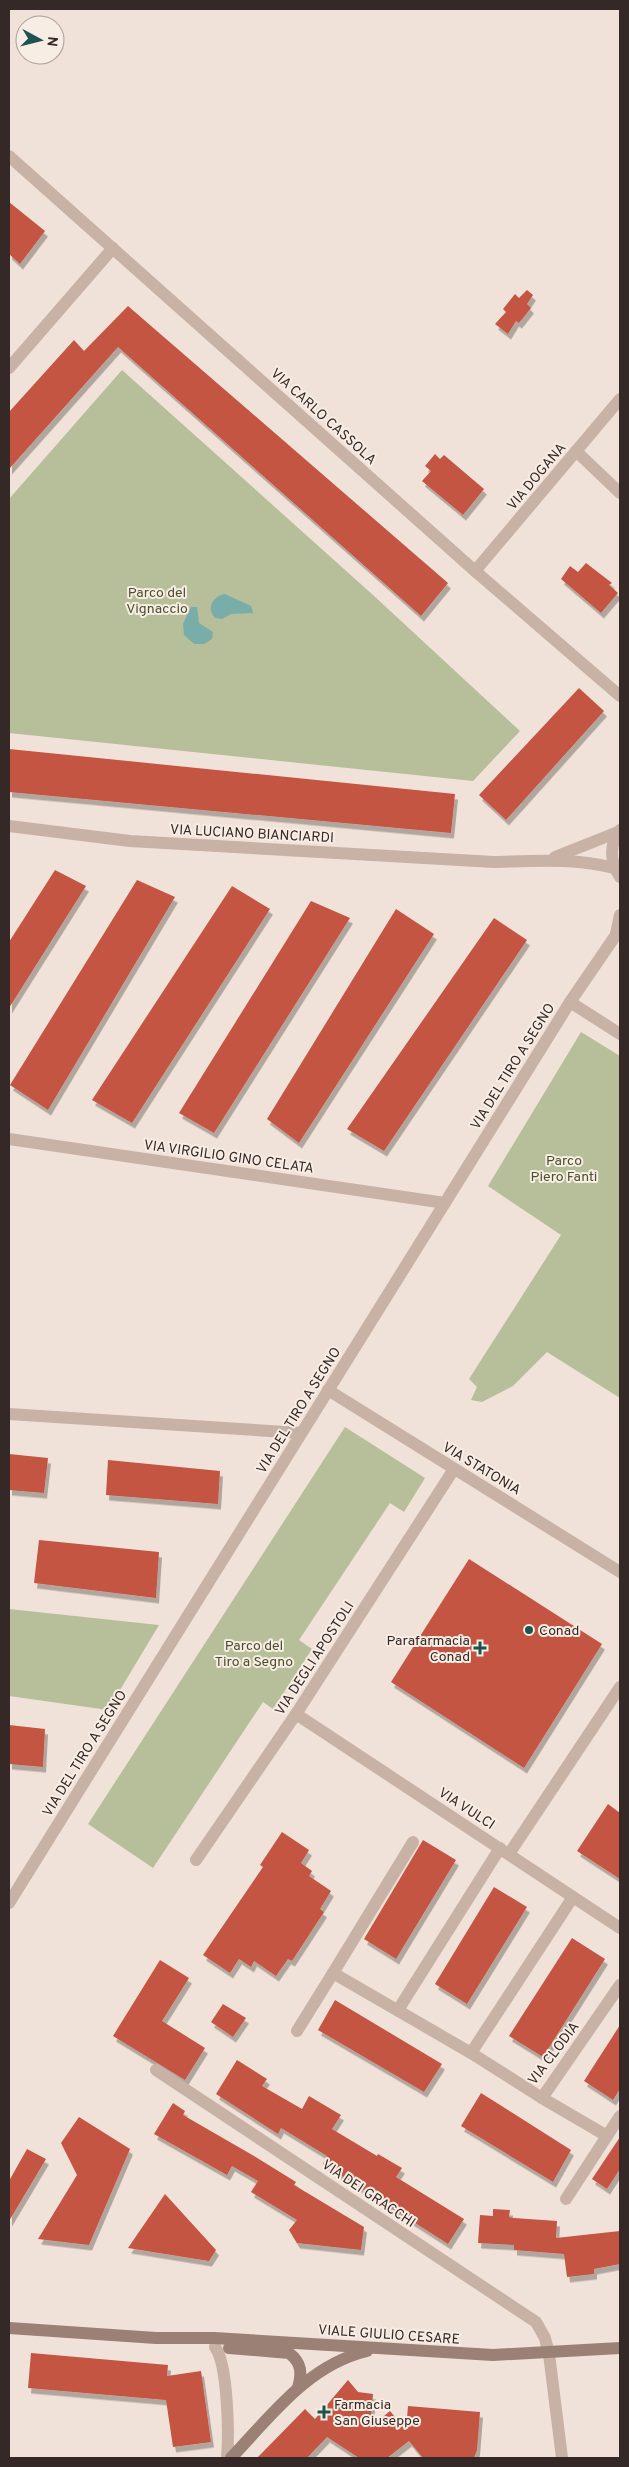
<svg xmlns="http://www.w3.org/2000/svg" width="629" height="2467" viewBox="0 0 629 2467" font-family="Overpass,sans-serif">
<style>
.green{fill:#b6bf99}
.water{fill:#78ada9}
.building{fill:#c35443;filter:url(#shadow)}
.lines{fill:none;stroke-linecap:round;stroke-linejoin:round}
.minor{stroke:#c8b1a5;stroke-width:12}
.secondary{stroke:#9b8076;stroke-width:12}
.poi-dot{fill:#1d5451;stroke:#f8ede4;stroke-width:2}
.labels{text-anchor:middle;stroke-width:4;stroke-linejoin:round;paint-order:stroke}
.street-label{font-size:14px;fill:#342926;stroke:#f8ede4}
.park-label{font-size:14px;fill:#48512a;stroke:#f8ede4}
.poi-label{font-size:14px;fill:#342926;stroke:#f8ede4;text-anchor:start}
</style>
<defs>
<filter id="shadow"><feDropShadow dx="3" dy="5.5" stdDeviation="0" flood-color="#0004"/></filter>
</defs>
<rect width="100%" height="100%" fill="#f0e2d8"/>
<g class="green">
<path d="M 122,370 L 373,595 L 520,731 L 473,781 L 9,733 L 9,499 Z"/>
<path d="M 581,1032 L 620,1056 L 620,1398 L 547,1352 L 513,1386 L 482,1402 L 471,1400 L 477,1387 L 469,1379 L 561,1235 L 488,1186 Z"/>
<path d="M 345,1427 L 425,1478 L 404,1512 L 390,1503 L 299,1640 L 312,1649 L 273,1709 L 263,1702 L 153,1868 L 88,1824 Z"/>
<path d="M 9,1609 L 159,1625 L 108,1710 L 9,1696 Z"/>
</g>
<g class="water">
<path d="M 225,594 L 251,606 L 253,613 L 231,614 L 222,619 L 215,618 C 206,608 213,596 225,594 Z"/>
<path d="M 191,607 L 197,607 L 199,623 L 213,632 L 212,639 L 204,644 L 194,644 L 184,635 L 183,624 Z"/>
</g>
<g class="building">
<path d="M 9,202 L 45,231 L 20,264 L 9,254 Z"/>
<path d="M 527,290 L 533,295 L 527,304 L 531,308 L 519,323 L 516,321 L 508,334 L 495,324 L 506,312 L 503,309 L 515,294 L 519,298 Z"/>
<path d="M 128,306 L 448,583 L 421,616 L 118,347 L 9,469 L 9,412 L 74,340 L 84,351 Z"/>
<path d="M 435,454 L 440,459 L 444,455 L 484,489 L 463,515 L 422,481 L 431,471 L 425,466 Z"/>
<path d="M 586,563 L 612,583 L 609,585 L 618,593 L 601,613 L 561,579 L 570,566 L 578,572 Z"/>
<path d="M 579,688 L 604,711 L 506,820 L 479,795 Z"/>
<path d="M 9,749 L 455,794 L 451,833 L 9,792 Z"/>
<path d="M 55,870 L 86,886 L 9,1008 L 9,942 Z"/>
<path d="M 137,880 L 175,897 L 48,1110 L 10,1085 Z"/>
<path d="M 232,886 L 270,909 L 132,1123 L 92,1100 Z"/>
<path d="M 311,901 L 350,918 L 214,1133 L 179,1113 Z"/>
<path d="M 396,909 L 434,934 L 299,1143 L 267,1119 Z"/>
<path d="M 494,918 L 527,940 L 384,1151 L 347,1129 Z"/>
<path d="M 9,1454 L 48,1458 L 44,1493 L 9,1490 Z"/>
<path d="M 108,1460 L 220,1471 L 218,1504 L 106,1495 Z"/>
<path d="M 39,1540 L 159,1552 L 156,1598 L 34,1583 Z"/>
<path d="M 469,1559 L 602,1644 L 524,1768 L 391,1682 Z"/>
<path d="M 9,1725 L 45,1729 L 43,1767 L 9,1764 Z"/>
<path d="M 608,1804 L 620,1813 L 620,1879 L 577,1851 Z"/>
<path d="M 282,1832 L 309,1850 L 301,1863 L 312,1871 L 309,1876 L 331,1891 L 320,1909 L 324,1912 L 292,1961 L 288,1959 L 276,1976 L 254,1961 L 251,1967 L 239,1959 L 230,1973 L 203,1955 L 263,1867 L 260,1865 Z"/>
<path d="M 423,1840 L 456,1860 L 396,1959 L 364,1939 Z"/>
<path d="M 494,1887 L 527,1907 L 467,2004 L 435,1984 Z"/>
<path d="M 572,1938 L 605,1959 L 543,2057 L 509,2036 Z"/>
<path d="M 160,1960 L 189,1978 L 162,2021 L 205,2048 L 185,2080 L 113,2036 Z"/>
<path d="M 335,2000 L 442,2064 L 424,2092 L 318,2030 Z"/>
<path d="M 223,2004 L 246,2018 L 233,2037 L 211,2022 Z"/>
<path d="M 620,2025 L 620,2089 L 613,2100 L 584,2081 Z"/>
<path d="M 237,2060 L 267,2079 L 262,2086 L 302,2109 L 309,2096 L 341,2115 L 332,2129 L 377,2156 L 378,2154 L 402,2168 L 396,2177 L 464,2219 L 448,2244 L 323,2164 L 327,2156 L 281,2128 L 278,2134 L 216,2094 Z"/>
<path d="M 481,2093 L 571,2150 L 553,2182 L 461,2126 Z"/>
<path d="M 173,2103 L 185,2111 L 183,2115 L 254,2156 L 296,2182 L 294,2185 L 364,2227 L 361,2250 L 297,2243 L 289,2230 L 297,2220 L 251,2192 L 258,2181 L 232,2166 L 227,2175 L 154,2134 Z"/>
<path d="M 79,2117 L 130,2149 L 89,2245 L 38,2239 L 77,2175 L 61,2143 Z"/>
<path d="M 620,2137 L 620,2169 L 607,2189 L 592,2179 Z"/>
<path d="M 27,2149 L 46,2159 L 9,2221 L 9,2181 Z"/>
<path d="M 165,2194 L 216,2250 L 209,2261 L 128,2248 Z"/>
<path d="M 493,2209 L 510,2210 L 509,2217 L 514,2218 L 557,2221 L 556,2238 L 620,2231 L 620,2264 L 594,2269 L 594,2274 L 567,2277 L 564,2254 L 514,2250 L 514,2245 L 478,2243 L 480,2215 L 493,2216 Z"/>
<path d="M 31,2353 L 168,2365 L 167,2376 L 201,2371 L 211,2442 L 173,2447 L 166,2400 L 28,2388 Z"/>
<path d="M 348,2380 L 358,2392 L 373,2394 L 370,2428 L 390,2411 L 406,2430 L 408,2406 L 480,2412 L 477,2450 L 474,2458 L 423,2458 L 409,2441 L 387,2458 L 359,2458 L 327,2437 L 307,2458 L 257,2458 L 305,2409 L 315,2419 Z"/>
</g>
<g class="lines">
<g class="minor">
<path d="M 9,156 L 475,571 L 620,696"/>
<path d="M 9,368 L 113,248"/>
<path d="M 576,451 L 620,493"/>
<path d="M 475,571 L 620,399"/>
<path d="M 9,826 L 130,841 L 494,862 C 535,861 574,858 614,868"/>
<path d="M 620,830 C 609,845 610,862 620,877"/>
<path d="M 555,857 L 618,832"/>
<path d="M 616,934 L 620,915"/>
<path d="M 570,1002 L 620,1034"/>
<path d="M 9,1139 L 445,1203"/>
<path d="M 328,1390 L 620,1572"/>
<path d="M 9,1414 L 301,1433"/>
<path d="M 296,1714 L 620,1928"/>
<path d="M 413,1842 L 333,1973 L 471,2053 L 542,2098 L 620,1985"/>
<path d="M 509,1854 L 620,1687"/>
<path d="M 196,1860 L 296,1714 L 454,1469"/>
<path d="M 9,1903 L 570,1002 L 620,929"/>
<path d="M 398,2010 L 500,1848"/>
<path d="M 297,2031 L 333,1973"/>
<path d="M 471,2053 L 573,1897"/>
<path d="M 156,2070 L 536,2322 L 545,2338 L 549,2354 L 562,2458"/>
<path d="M 542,2098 L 607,2136"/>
<path d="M 566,2199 L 620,2116"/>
<path d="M 215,2347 C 228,2364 229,2435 227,2458"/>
</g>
<g class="secondary">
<path d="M 9,2328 L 156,2338 L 214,2338 L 493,2355 L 620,2348"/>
<path d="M 229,2348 L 289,2353 C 302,2363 302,2373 298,2388"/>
<path d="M 231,2458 C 271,2416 308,2365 367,2351"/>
</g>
</g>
<g class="poi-dot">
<circle cx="529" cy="1630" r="5"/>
<path d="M477.5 1640.5h5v5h5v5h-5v5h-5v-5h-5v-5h5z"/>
<path d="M321.5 2404.5h5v5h5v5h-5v5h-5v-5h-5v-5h5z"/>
</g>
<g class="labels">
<g class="street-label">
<text transform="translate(324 416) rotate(42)" y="5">VIA CARLO CASSOLA</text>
<text transform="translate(536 476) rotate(-50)" y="5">VIA DOGANA</text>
<text transform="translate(252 833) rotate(3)" y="5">VIA LUCIANO BIANCIARDI</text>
<text transform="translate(512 1066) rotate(-58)" y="5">VIA DEL TIRO A SEGNO</text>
<text transform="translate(229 1156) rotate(8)" y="5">VIA VIRGILIO GINO CELATA</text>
<text transform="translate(298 1410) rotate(-58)" y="5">VIA DEL TIRO A SEGNO</text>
<text transform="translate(482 1468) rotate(31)" y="5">VIA STATONIA</text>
<text transform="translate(314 1658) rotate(-57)" y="5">VIA DEGLI APOSTOLI</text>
<text transform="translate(84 1753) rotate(-58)" y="5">VIA DEL TIRO A SEGNO</text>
<text transform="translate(467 1808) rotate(33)" y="5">VIA VULCI</text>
<text transform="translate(553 2053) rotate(-53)" y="5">VIA CLODIA</text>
<text transform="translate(369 2193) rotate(34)" y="5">VIA DEI GRACCHI</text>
<text transform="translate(389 2334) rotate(4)" y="5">VIALE GIULIO CESARE</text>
</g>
<g class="park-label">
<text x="157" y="597">Parco del<tspan x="157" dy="16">Vignaccio</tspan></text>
<text x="564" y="1165">Parco<tspan x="564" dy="16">Piero Fanti</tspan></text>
<text x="254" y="1650">Parco del<tspan x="254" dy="16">Tiro a Segno</tspan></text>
</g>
<g class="poi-label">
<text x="539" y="1635">Conad</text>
<text x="470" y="1645" text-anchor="end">Parafarmacia<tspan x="470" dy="16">Conad</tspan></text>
<text x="334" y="2409">Farmacia<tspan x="334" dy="16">San Giuseppe</tspan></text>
</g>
</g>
<rect width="629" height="2467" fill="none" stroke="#342926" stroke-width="20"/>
<g transform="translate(40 40) rotate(97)"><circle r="24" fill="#f8ede4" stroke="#aa9f98"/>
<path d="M0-4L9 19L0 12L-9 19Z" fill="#1d5451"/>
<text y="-8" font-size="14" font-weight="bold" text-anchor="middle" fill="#342926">N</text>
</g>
</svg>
